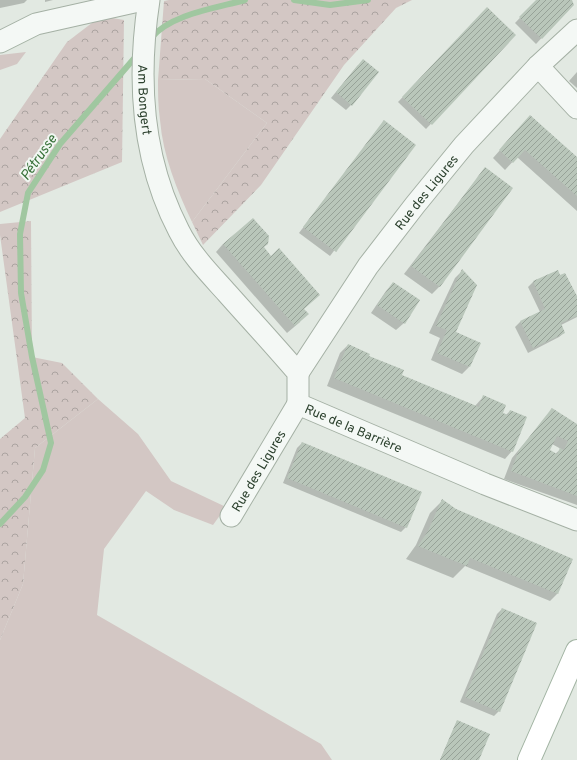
<svg xmlns="http://www.w3.org/2000/svg" width="577" height="760" viewBox="0 0 577 760" font-family="Overpass,sans-serif">
<style>
.grass{fill:#d3c7c4}
.forest{fill:url(#forest-crowns)}
.shadow{fill:#0003;fill-rule:evenodd}
.lines{fill:none;stroke-linecap:round;stroke-linejoin:round}
.stream{stroke:#a0c7a0;stroke-width:6}
.building{fill:url(#building-hatch);fill-rule:evenodd}
.minor-casing{stroke:#a4b0a4;stroke-width:23}
.major-casing{stroke:#a2b4a3;stroke-width:24}
.minor{stroke:#f4f8f5;stroke-width:21}
.major{stroke:#fff;stroke-width:22}
.labels{text-anchor:middle;stroke-width:4;stroke-linejoin:round;paint-order:stroke}
.street-label{font-size:13px;fill:#2b402d;stroke:#f1f7f2}
.water-label{font-size:14px;font-style:italic;fill:#387139;stroke:#f1f7f2}
</style>
<defs>
<pattern id="forest-crowns" width="20" height="18" patternUnits="userSpaceOnUse"><rect width="20" height="18" fill="#d3c7c4"/><path d="M2 6a3 3 0 1 1 6 0M12 15a3 3 0 1 1 6 0" fill="none" stroke="#aba3a0"/></pattern>
<pattern id="building-hatch" width="6" height="6" patternUnits="userSpaceOnUse"><rect width="6" height="6" fill="#b9c6ba"/><path d="M-1 1l2-2M0 6l6-6M5 7l2-2" fill="none" stroke="#97a298"/></pattern>
</defs>
<rect width="100%" height="100%" fill="#e2e9e2"/>
<g class="grass">
<path d="M 26,52 L 17,64 L 0,70 L 0,55 Z"/>
<path d="M 205,79 L 267,123 L 192,222 C 177,190 163,156 160,120 C 158,107 158,93 158,80 Z"/>
<path d="M 98,399 L 138,434 L 171,481 L 226,507 L 213,525 L 174,510 L 146,491 L 104,549 L 97,615 L 321,744 L 332,760 L 0,760 L 0,640 L 23,584 L 35,448 Z"/>
</g>
<g class="forest">
<path d="M 169,0 L 412,0 L 396,8 L 344,65 L 261,185 L 203,245 L 192,222 L 267,123 L 205,79 L 158,80 L 164,1 Z"/>
<path d="M 101,16 L 124,20 L 122,162 L 0,212 L 0,139 L 67,42 Z"/>
<path d="M 31,221 L 32,357 L 62,363 L 98,399 L 35,448 L 23,584 L 0,640 L 0,439 L 25,418 L 0,235 L 0,224 Z"/>
</g>
<g class="shadow">
<path d="M 0,0 L 27,0 L 24,3 L 0,8 Z"/>
<path d="M 45,0 L 53,0 L 45,2 Z"/>
<path d="M 537,0 L 571,0 L 572,5 L 536,44 L 515,23 Z"/>
<path d="M 487,9 L 515,35 L 426,129 L 398,102 Z"/>
<path d="M 358,65 L 351,105 L 346,110 L 331,98 Z"/>
<path d="M 577,72 L 577,88 L 569,81 Z"/>
<path d="M 384,121 L 415,145 L 330,256 L 299,233 Z"/>
<path d="M 523,124 L 577,159 L 577,211 L 517,157 L 505,170 L 493,158 Z"/>
<path d="M 485,168 L 512,188 L 439,287 L 432,294 L 404,274 Z"/>
<path d="M 223,244 L 263,247 L 303,310 L 300,322 L 287,333 L 216,252 Z"/>
<path d="M 462,271 L 455,332 L 480,344 L 469,367 L 462,374 L 431,360 L 440,338 L 429,333 L 455,278 Z"/>
<path d="M 557,271 L 560,277 L 577,297 L 577,317 L 561,325 L 564,333 L 559,337 L 528,353 L 515,327 L 520,322 L 540,312 L 528,287 L 533,282 Z"/>
<path d="M 393,283 L 404,323 L 396,330 L 371,313 L 386,291 Z"/>
<path d="M 348,345 L 401,376 L 475,406 L 483,397 L 502,414 L 506,415 L 510,411 L 512,451 L 505,459 L 327,386 L 340,353 Z"/>
<path d="M 552,410 L 577,425 L 577,505 L 504,479 L 512,458 ZM 552,444 L 561,449 L 555,454 L 548,450 Z"/>
<path d="M 302,443 L 406,527 L 401,532 L 283,483 L 297,448 Z"/>
<path d="M 442,501 L 455,510 L 571,559 L 557,594 L 550,601 L 465,566 L 453,578 L 406,559 L 416,545 L 430,513 Z"/>
<path d="M 502,609 L 499,711 L 494,716 L 460,702 L 497,614 Z"/>
<path d="M 457,721 L 478,760 L 440,760 Z"/>
</g>
<g class="lines">
<g class="stream">
<path d="M 294,0 L 330,5 L 368,0"/>
<path d="M 151,38 C 171,14 216,8 245,0"/>
<path d="M 0,524 L 25,497 L 43,470 L 51,443 L 32,357 L 21,293 L 20,234 L 28,193 L 60,144 L 138,54"/>
</g>
</g>
<g class="building">
<path d="M 536,0 L 572,0 L 574,5 L 542,39 L 519,17 Z"/>
<path d="M 487,7 L 516,35 L 432,125 L 402,97 Z"/>
<path d="M 363,59 L 379,72 L 352,106 L 336,92 Z"/>
<path d="M 530,115 L 577,157 L 577,196 L 525,150 L 513,163 L 499,150 Z"/>
<path d="M 384,120 L 416,145 L 336,252 L 303,227 Z"/>
<path d="M 485,167 L 513,188 L 440,287 L 411,266 Z"/>
<path d="M 253,218 L 269,236 L 268,244 L 264,247 L 271,256 L 279,248 L 320,295 L 304,309 L 309,314 L 295,326 L 223,244 Z"/>
<path d="M 462,269 L 477,285 L 456,332 L 481,343 L 470,367 L 437,353 L 447,330 L 436,326 Z"/>
<path d="M 558,270 L 560,275 L 565,273 L 577,296 L 577,316 L 561,323 L 565,333 L 533,348 L 520,321 L 545,309 L 533,281 Z"/>
<path d="M 393,282 L 420,300 L 405,324 L 377,305 Z"/>
<path d="M 348,344 L 370,354 L 369,356 L 404,370 L 402,375 L 479,407 L 483,395 L 506,405 L 503,413 L 508,415 L 510,410 L 527,417 L 513,452 L 334,378 Z"/>
<path d="M 552,408 L 577,424 L 577,496 L 511,471 L 519,450 ZM 557,436 L 568,441 L 564,450 L 560,448 L 557,454 L 550,450 Z"/>
<path d="M 302,442 L 422,492 L 407,528 L 287,478 Z"/>
<path d="M 442,499 L 456,509 L 573,559 L 558,594 L 470,558 L 467,566 L 418,546 L 428,531 Z"/>
<path d="M 502,608 L 537,623 L 500,712 L 465,697 Z"/>
<path d="M 457,720 L 490,734 L 479,760 L 440,760 Z"/>
</g>
<g class="lines">
<defs>
<g id="minor">
<path id="s1" d="M 149,0 C 137,78 142,160 179,231 C 191,255 210,274 227,293 C 251,320 275,346 298,373 L 298,404 L 485,484 L 577,520"/>
<path d="M 0,42 L 36,24 L 143,0"/>
<path d="M 538,66 L 577,108"/>
<path id="s2" d="M 298,373 L 368,266 L 415,205 L 464,145 L 538,66 L 577,30"/>
<path id="s3" d="M 231,516 L 298,404"/>
</g>
<path id="major" d="M 529,760 L 577,651"/>
</defs>
<use href="#minor" class="minor-casing"/>
<use href="#major" class="major-casing"/>
<use href="#minor" class="minor"/>
<use href="#major" class="major"/>
</g>
<g class="labels">
<g class="street-label">
<text dy="5" stroke="none"><textPath href="#s1" startOffset="100">Am Bongert</textPath></text>
<text dy="5" stroke="none"><textPath href="#s2" startOffset="222">Rue des Ligures</textPath></text>
<text dy="5" stroke="none"><textPath href="#s1" startOffset="514">Rue de la Barrière</textPath></text>
<text dy="5" stroke="none"><textPath href="#s3" startOffset="53">Rue des Ligures</textPath></text>
</g>
<g class="water-label">
<text transform="translate(38 157) rotate(-55)" y="5">Pétrusse</text>
</g>
</g>
</svg>
